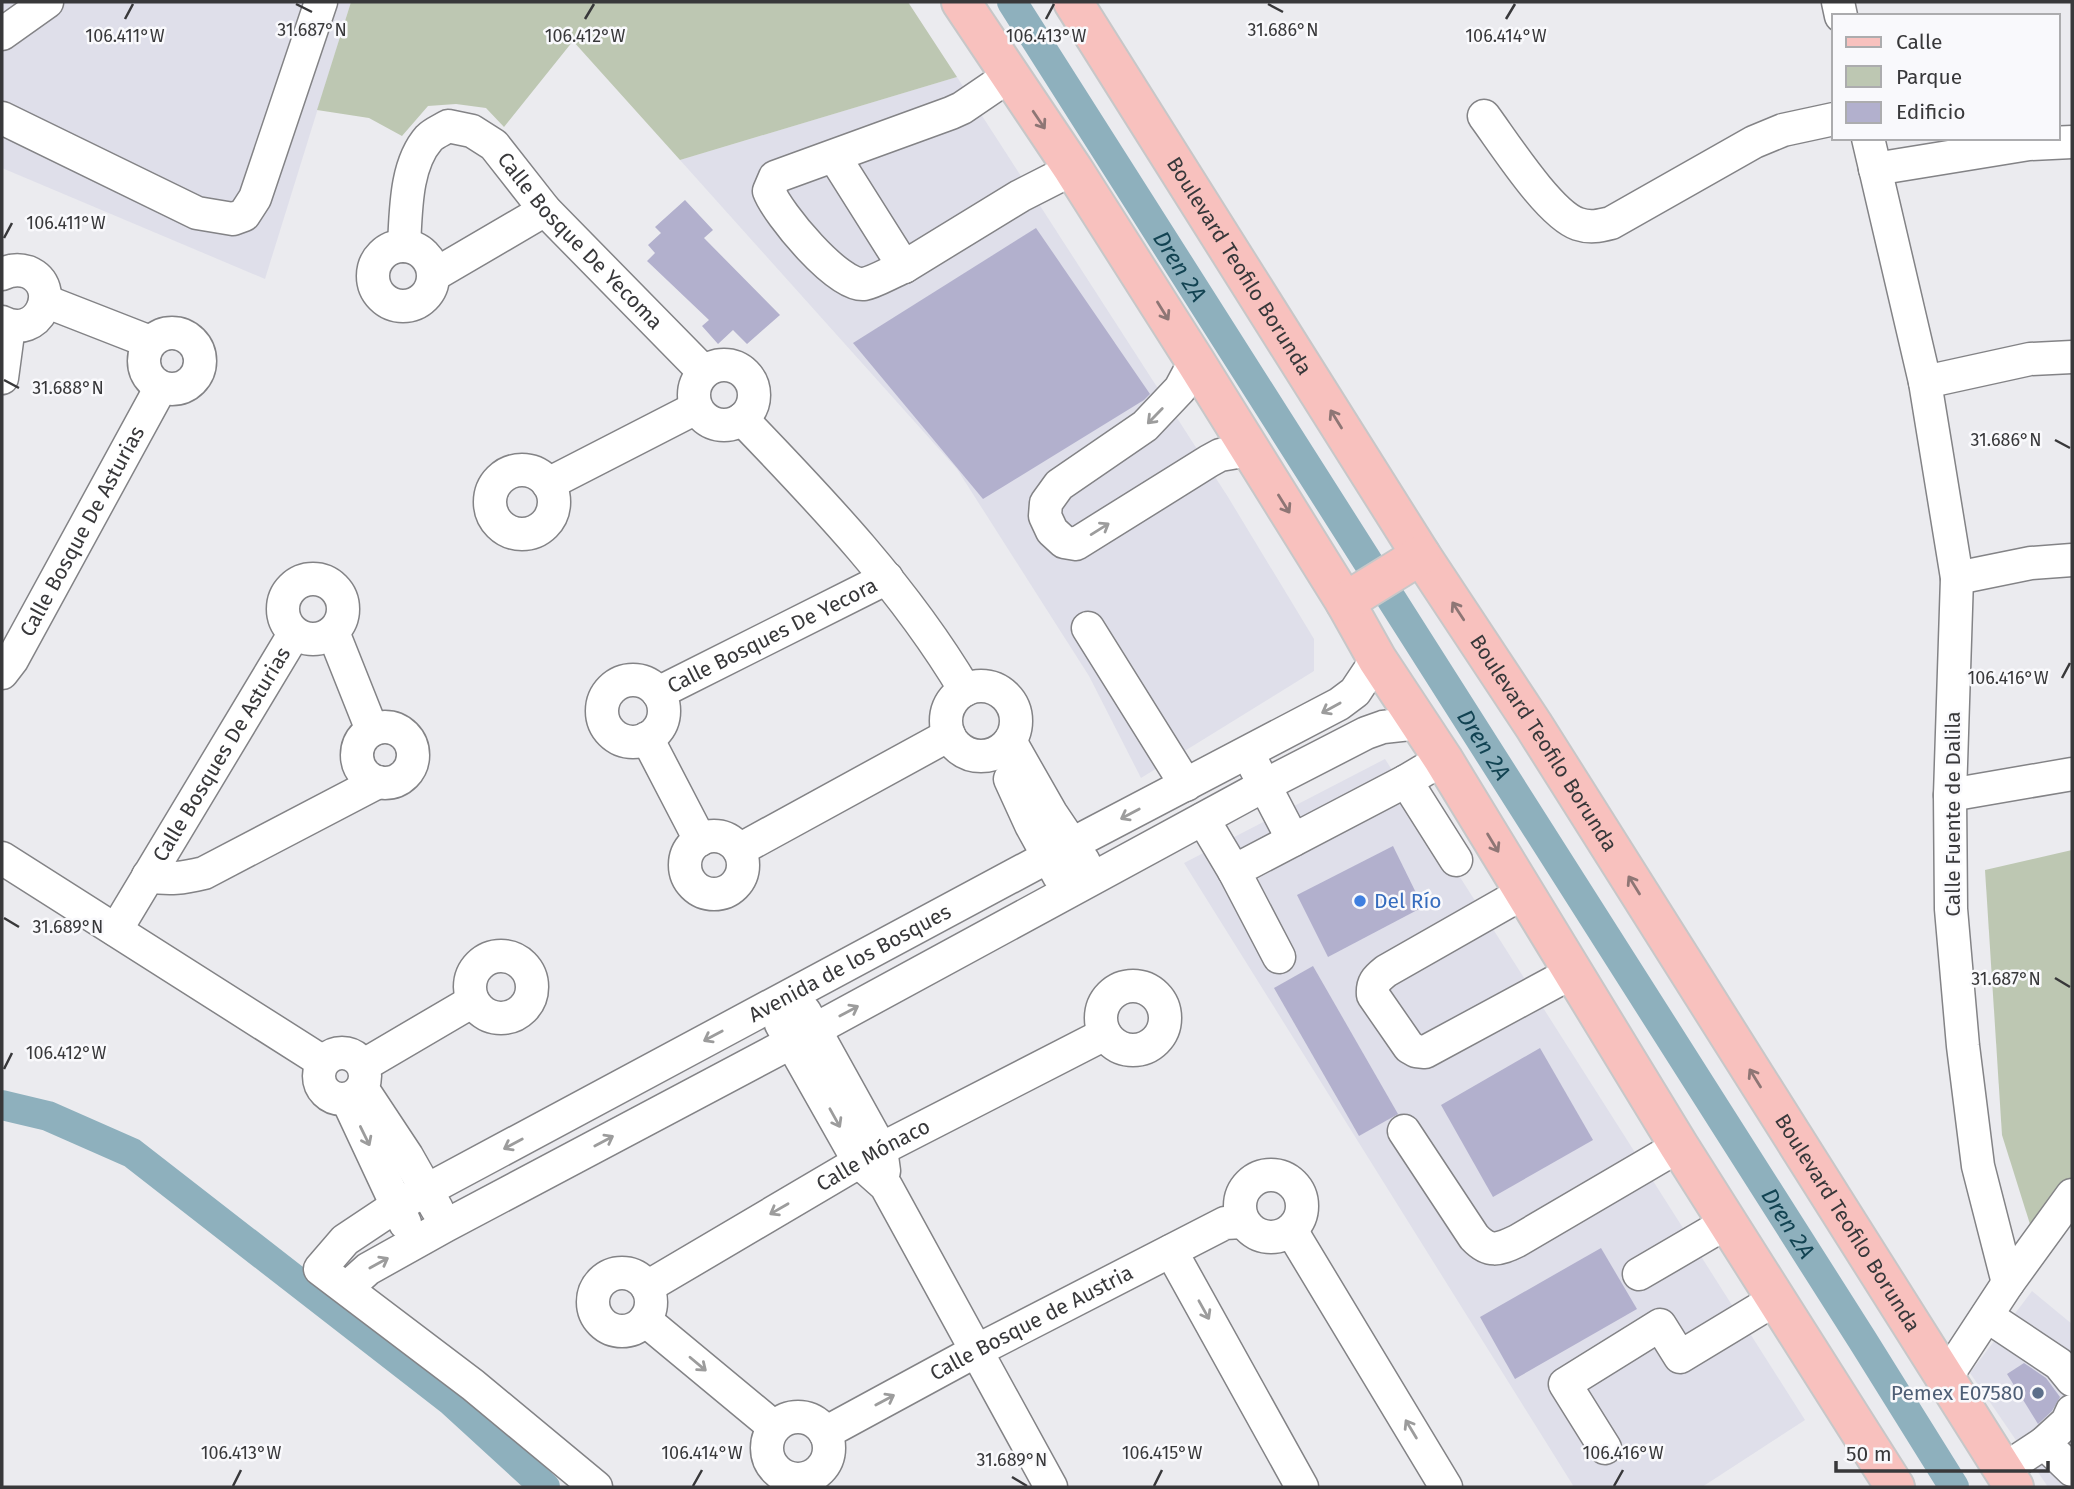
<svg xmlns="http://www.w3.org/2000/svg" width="2074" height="1489" viewBox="0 0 2074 1489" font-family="'Fira Sans',sans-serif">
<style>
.built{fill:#dfdfea}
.green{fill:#bdc7b2}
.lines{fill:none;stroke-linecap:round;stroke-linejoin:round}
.canal{stroke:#8eb0bd;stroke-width:30}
.building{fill:#b2b0cd}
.minor-casing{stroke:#838386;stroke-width:35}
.major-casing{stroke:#c7c7c8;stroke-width:42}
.minor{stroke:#fff;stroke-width:32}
.major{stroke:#f8c1be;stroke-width:38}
.oneway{stroke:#8e7675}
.oneway2{stroke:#9c9c9c}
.ticks{fill:none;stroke:#38383a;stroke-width:2.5}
.shop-dot{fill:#3f7fe0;stroke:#f9f9fc;stroke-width:2.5}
.service-dot{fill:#5c6f8a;stroke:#f9f9fc;stroke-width:2.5}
.labels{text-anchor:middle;stroke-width:5;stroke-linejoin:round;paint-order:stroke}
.street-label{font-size:21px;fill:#38383a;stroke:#f9f9fc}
.shop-label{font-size:21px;fill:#366cbe;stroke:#f9f9fc;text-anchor:start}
.service-label{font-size:21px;fill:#4e5e75;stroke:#f9f9fc;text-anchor:end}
.water-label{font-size:23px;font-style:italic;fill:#124352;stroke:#f9f9fc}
.ticks-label{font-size:18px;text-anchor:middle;fill:#38383a;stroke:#f9f9fc;stroke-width:5;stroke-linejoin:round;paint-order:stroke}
</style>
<rect width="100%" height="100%" fill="#ebebef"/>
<g class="built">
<path d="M 2,2 L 351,2 L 265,279 L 2,168 Z"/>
<path d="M 957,77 L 1228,497 L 1314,639 L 1314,671 L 1141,778 L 1089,676 L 957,469 L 680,160 Z"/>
<path d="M 1385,759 L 1805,1420 L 1702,1487 L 1574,1487 L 1184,863 Z"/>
<path d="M 2032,1291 L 2072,1324 L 2072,1487 L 2048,1487 L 1970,1373 Z"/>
</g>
<g class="green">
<path d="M 351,2 L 908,2 L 957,77 L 680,160 L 573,41 L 504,127 L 486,108 L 456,104 L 428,106 L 402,136 L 369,118 L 317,110 Z"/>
<path d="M 2072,850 L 2072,1182 L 2034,1237 L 2002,1135 L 1985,870 Z"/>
</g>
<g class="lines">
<g class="canal">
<path id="s1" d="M 1012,2 L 1863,1341 L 1954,1487"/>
<path d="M 2,1105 L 48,1116 L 132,1153 L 451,1401 L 545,1487"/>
</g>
</g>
<g class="building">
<path d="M 685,200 L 713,230 L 704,238 L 780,315 L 747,344 L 733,330 L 718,344 L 702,326 L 709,320 L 647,261 L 655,253 L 648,245 L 661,233 L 655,227 Z"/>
<path d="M 1036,228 L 1150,394 L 1144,400 L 983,499 L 853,343 Z"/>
<path d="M 1393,846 L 1423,907 L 1328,957 L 1297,895 Z"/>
<path d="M 1313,966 L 1398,1114 L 1359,1136 L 1274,988 Z"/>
<path d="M 1540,1048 L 1593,1140 L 1493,1197 L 1441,1105 Z"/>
<path d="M 1601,1248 L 1637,1309 L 1515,1379 L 1480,1317 Z"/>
<path d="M 2024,1363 L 2046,1378 L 2060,1397 L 2052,1411 L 2038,1424 L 2007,1374 Z"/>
</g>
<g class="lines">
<defs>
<g id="minor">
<path d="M 1838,2 L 1841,16"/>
<path d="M 2,34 L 47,2"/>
<path d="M 1484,116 C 1504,143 1549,214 1578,224 C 1590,228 1599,226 1611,223 L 1754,142 L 1783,130 L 1834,119"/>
<path d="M 2,118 L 197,213 L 233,219 L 244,215 L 255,198 L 321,2"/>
<path d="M 1868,138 L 1925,382 L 1957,578 L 1950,795 L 1951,909 L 1963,1046 L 1978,1166 L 2008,1283"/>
<path d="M 834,156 L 904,267 C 893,271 875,282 864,284 C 839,288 777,213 769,191 L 775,177 L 951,113 L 962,108 L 1009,76"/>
<path d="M 1875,169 L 2029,144 L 2072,142"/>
<path id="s2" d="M 404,246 C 406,212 405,165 429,138 C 434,133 442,130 448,126 L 472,131 L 494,145 L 545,210 L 704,372"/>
<circle cx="403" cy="276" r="30"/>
<path d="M 904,267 L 1020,196 L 1073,169"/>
<path d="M 2,274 C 10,270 19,269 28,272 C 63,287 39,341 2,322"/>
<path d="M 434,275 L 545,210"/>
<path d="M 45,301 L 150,342"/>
<circle cx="172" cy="361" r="28"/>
<path d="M 1195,361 L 1180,389 L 1145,426 L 1059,485 L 1046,503 L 1045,516 L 1052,531 L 1064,542 L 1076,544 L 1209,461 L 1220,455 L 1249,450"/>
<circle cx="724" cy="395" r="30"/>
<path d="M 2,378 L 9,326"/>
<path d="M 1925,382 L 2030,359 L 2072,357"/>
<path d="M 742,419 C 824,504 905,589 965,690"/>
<circle cx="522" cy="502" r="32"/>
<path d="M 548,484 L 696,408"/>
<path d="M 1957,578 L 2031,563 L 2072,560"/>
<circle cx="313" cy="609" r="30"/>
<path d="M 1088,628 L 1186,785"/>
<path d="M 333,632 L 372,730"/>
<path id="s3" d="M 2,673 L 12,660 L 161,387"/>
<circle cx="633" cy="711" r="31"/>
<circle cx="981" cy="721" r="35"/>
<path id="s4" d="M 658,693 L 887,578"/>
<circle cx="385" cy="755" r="28"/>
<path d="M 647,738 L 700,840"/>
<path d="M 1010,741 L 1051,813 L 1084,862"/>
<path d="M 1255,767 L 1293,840"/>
<path d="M 1010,779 L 1031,825 L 1059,876"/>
<path d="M 1406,781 L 1456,860"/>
<path d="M 1950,795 L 2072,774"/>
<path d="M 1203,819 L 1234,871"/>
<circle cx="714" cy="865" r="29"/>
<path d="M 739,850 L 949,735"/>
<path d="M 2,858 L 323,1062"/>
<path d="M 148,876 C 170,880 183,878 204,873 L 378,782"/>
<path d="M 1523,893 L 1386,971 C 1376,979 1372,983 1373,995 L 1409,1047 L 1416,1051 L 1425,1052 L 1573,972"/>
<path id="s5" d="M 116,930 L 294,634"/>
<circle cx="501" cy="987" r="31"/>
<path d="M 1279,957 L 1234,871 L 1406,781 L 1443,759"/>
<circle cx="1133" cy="1018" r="32"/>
<path d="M 805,1012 L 881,1149 L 884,1171"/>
<path d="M 781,1024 L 859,1162 L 886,1186 L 1051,1487"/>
<circle cx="342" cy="1076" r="23"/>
<path d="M 364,1065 L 473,1001"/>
<path d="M 362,1088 L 407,1156 L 437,1209"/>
<path d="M 347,1099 L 405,1223"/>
<path d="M 1404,1131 L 1474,1237 C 1489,1253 1498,1250 1517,1241 L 1679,1146"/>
<circle cx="1271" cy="1206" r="31"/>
<path d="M 1291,1230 L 1446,1487"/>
<path d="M 1171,1251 L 1302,1487"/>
<circle cx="622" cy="1302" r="29"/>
<path d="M 1639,1274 L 1728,1222"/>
<path id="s6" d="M 647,1287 L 881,1149 L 1105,1034"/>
<path d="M 347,1288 L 368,1269 L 445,1226 L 792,1042 L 1265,785 L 1366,733 L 1383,727 L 1419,723"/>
<path d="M 1987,1316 L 2059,1364 L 2072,1380"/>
<path d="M 645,1320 L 774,1427"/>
<path d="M 1945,1379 L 2008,1283 L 2072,1195"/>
<circle cx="798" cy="1448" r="31"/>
<path id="s7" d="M 825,1433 L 976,1351 L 1225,1223 L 1243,1222"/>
<path d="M 2044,1443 L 2067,1422 L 2072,1411"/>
<path d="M 1605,1448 L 1565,1384 L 1660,1325 L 1680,1357 L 1776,1299"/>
<path d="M 2003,1470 L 2044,1443 L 2072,1470"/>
<path id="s8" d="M 596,1487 L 473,1385 L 320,1269 L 345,1240 L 396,1206 L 427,1190 L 1072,844 L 1339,704 L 1355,692 L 1377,659"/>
</g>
<g id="major">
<path d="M 961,2 L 1073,169 L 1195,361 L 1345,602 L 1377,659 L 1443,759 L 1679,1146 L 1895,1487"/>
<path id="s9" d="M 1073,2 L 1421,555 L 1534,726 L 2014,1487"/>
<path d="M 1345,602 L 1421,555"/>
</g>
</defs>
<use href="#minor" class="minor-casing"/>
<use href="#major" class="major-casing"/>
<use href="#minor" class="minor"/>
<use href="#major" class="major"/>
</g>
<defs><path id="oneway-shaft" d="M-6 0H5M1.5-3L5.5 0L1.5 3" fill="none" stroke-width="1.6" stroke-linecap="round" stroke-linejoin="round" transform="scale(1.75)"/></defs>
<g class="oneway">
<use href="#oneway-shaft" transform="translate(1039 120) rotate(56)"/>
<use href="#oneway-shaft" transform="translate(1163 311) rotate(58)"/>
<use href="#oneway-shaft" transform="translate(1336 419) rotate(-122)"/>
<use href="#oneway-shaft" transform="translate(1284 504) rotate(58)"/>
<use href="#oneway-shaft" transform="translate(1458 611) rotate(-123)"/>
<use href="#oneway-shaft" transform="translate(1493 843) rotate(59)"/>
<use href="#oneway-shaft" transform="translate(1634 885) rotate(-122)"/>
<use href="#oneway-shaft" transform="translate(1755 1078) rotate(-122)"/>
</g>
<g class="oneway2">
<use href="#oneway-shaft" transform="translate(1155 416) rotate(134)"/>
<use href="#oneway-shaft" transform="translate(1100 529) rotate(-32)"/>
<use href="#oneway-shaft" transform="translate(1331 708) rotate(151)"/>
<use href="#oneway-shaft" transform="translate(1130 814) rotate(152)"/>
<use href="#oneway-shaft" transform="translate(849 1011) rotate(-28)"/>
<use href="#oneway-shaft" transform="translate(713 1036) rotate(152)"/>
<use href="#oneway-shaft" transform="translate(835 1118) rotate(61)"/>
<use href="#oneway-shaft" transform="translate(365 1136) rotate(64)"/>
<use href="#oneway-shaft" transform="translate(604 1141) rotate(-28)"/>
<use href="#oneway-shaft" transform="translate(513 1144) rotate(152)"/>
<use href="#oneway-shaft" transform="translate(779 1209) rotate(150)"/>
<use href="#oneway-shaft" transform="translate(379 1263) rotate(-29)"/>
<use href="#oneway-shaft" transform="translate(1204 1310) rotate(61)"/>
<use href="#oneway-shaft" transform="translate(698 1364) rotate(40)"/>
<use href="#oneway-shaft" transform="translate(885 1400) rotate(-28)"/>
<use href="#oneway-shaft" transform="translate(1411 1429) rotate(-121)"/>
</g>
<path class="ticks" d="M 296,4 L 312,12M 1268,4 L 1283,12M 125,19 L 133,4M 585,19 L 594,4M 1046,19 L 1054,4M 1506,19 L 1515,4M 4,238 L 12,223M 4,380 L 19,388M 2055,440 L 2070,448M 2062,678 L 2070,663M 4,918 L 19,927M 2055,978 L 2070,987M 4,1069 L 12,1053M 1012,1477 L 1027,1486M 233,1486 L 241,1470M 693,1486 L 702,1470M 1154,1486 L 1162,1470M 1614,1486 L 1623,1470"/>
<circle class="shop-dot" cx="1360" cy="901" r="7"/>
<circle class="service-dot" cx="2038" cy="1393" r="7"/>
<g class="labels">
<g class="street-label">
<text dy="7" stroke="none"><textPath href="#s2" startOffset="315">Calle Bosque De Yecoma</textPath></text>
<text dy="7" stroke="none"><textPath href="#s9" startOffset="312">Boulevard Teofilo Borunda</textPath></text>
<text dy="7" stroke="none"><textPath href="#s3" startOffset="163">Calle Bosque De Asturias</textPath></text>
<text dy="7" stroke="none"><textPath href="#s4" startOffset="128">Calle Bosques De Yecora</textPath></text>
<text dy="7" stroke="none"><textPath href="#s9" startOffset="878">Boulevard Teofilo Borunda</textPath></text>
<text dy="7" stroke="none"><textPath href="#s5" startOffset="205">Calle Bosques De Asturias</textPath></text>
<text transform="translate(1953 814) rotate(-90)" y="7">Calle Fuente de Dalila</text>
<text dy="7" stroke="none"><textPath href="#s8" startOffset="966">Avenida de los Bosques</textPath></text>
<text dy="7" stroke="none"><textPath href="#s6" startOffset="262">Calle Mónaco</textPath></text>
<text dy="7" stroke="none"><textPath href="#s9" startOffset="1446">Boulevard Teofilo Borunda</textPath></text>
<text dy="7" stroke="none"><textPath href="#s7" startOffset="234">Calle Bosque de Austria</textPath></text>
</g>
<g class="shop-label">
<text x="1374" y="908">Del Río</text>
</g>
<g class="service-label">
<text x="2024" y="1400">Pemex E07580</text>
</g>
<g class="water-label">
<text dy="8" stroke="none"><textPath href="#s1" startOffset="313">Dren 2A</textPath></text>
<text dy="8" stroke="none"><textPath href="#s1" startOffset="880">Dren 2A</textPath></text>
<text dy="8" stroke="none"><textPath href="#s1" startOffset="1447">Dren 2A</textPath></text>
</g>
</g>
<g class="ticks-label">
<text x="312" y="36">31.687°N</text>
<text x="1283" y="36">31.686°N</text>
<text x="125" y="42">106.411°W</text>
<text x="585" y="42">106.412°W</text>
<text x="1046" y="42">106.413°W</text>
<text x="1506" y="42">106.414°W</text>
<text x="66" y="229">106.411°W</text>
<text x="68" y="394">31.688°N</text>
<text x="2006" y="446">31.686°N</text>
<text x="2008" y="684">106.416°W</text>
<text x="68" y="933">31.689°N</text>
<text x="2006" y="985">31.687°N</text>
<text x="66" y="1059">106.412°W</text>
<text x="241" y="1459">106.413°W</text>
<text x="702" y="1459">106.414°W</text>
<text x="1162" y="1459">106.415°W</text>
<text x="1623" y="1459">106.416°W</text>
<text x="1012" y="1466">31.689°N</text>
</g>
<rect width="2074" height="1489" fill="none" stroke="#38383a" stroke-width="7"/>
<rect x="1832" y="14" width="228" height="126" fill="#f9f9fc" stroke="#acacae" stroke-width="2"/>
<rect x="1846" y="37" width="35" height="10" fill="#f8c1be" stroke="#acacae" stroke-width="2"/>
<text x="1896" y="49" font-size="21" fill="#38383a">Calle</text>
<rect x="1846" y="66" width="35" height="21" fill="#bdc7b2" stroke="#acacae" stroke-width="2"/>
<text x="1896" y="84" font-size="21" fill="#38383a">Parque</text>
<rect x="1846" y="102" width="35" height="21" fill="#b2b0cd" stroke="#acacae" stroke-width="2"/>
<text x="1896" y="119" font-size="21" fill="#38383a">Edificio</text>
<path d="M1836 1461v10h212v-10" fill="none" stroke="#38383a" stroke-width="3.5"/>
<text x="1846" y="1461" font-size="21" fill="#38383a" stroke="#f9f9fc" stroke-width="5" paint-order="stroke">50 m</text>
</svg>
